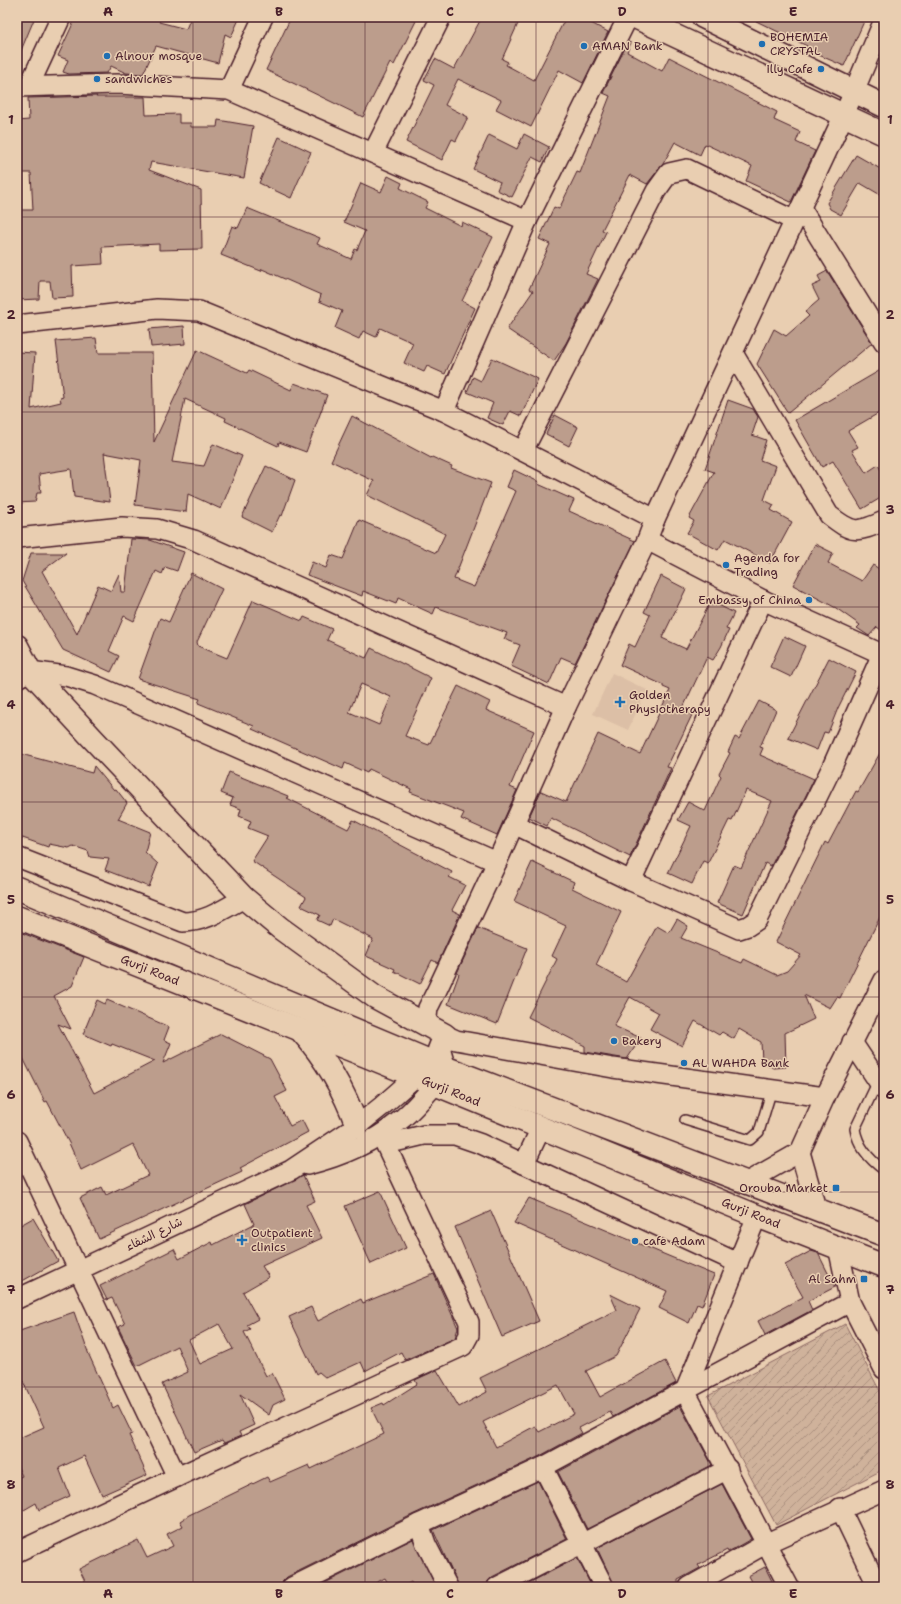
<svg xmlns="http://www.w3.org/2000/svg" width="901" height="1604" viewBox="0 0 901 1604" font-family="'Shantell Sans','Playpen Sans Arabic',sans-serif">
<style>
.built{fill:#dcbfa6}
.garden{fill:url(#garden-furrows);stroke:#8c6863}
.building{fill:#bc9d8c;stroke:#4a1f2b;fill-rule:evenodd}
.lines{fill:none;stroke-linecap:round;stroke-linejoin:round}
.lane-casing{stroke:#4a1f2b;stroke-width:12}
.street-casing{stroke:#4a1f2b;stroke-width:22}
.secondary-casing{stroke:#4a1f2b;stroke-width:25}
.primary-casing{stroke:#4a1f2b;stroke-width:25}
.highway-casing{stroke:#4a1f2b;stroke-width:25}
.lane{stroke:#e9ceb1;stroke-width:9}
.street{stroke:#e9ceb1;stroke-width:19}
.secondary{stroke:#e9ceb1;stroke-width:22}
.primary{stroke:#e9ceb1;stroke-width:22}
.highway{stroke:#e9ceb1;stroke-width:22}
.grid{fill:none;stroke:#4a1f2b;stroke-width:1;stroke-opacity:0.55}
.poi-dot{fill:#1f6fb2;stroke:#e9ceb1;stroke-width:1.5}
.labels{text-anchor:middle;stroke-width:3;stroke-linejoin:round;paint-order:stroke}
.poi-label{font-size:12px;fill:#4a1f2b;stroke:#e9ceb1;text-anchor:start}
.street-label{font-size:12px;fill:#4a1f2b;stroke:#e9ceb1}
.neatline{fill:none;stroke:#4a1f2b;stroke-width:1.5}
.grid-label{font-size:13px;text-anchor:middle;font-weight:bold;fill:#4a1f2b}
</style>
<defs>
<pattern id="garden-furrows" width="10" height="10" patternUnits="userSpaceOnUse"><rect width="10" height="10" fill="#cfb29b"/><path d="M-1 1l2-2M0 10L10 0M9 11l2-2" fill="none" stroke="#aa907f"/></pattern>
</defs>
<rect width="100%" height="100%" fill="#e9ceb1"/>
<filter id="ink" filterUnits="userSpaceOnUse"><feTurbulence type="fractalNoise" baseFrequency=".025" numOctaves="2"/><feDisplacementMap in="SourceGraphic" scale="8" xChannelSelector="R" yChannelSelector="G"/><feConvolveMatrix kernelMatrix="1 2 1 2 8 2 1 2 1" color-interpolation-filters="sRGB"/></filter>
<g filter="url(#ink)">
<path class="built" d="M 612,673 L 647,690 L 628,730 L 593,714 Z"/>
<path class="garden" d="M 845,1324 L 884,1399 L 884,1469 L 776,1525 L 708,1396 Z"/>
<g class="building">
<path d="M 17,17 L 35,17 L 17,60 Z"/>
<path d="M 76,17 L 162,17 L 159,22 L 186,29 L 191,17 L 240,17 L 231,37 L 225,34 L 218,63 L 156,46 L 143,74 L 126,73 L 111,66 L 107,73 L 69,74 L 63,72 L 68,60 L 58,56 Z"/>
<path d="M 291,17 L 408,17 L 416,21 L 394,65 L 390,63 L 363,117 L 266,70 Z"/>
<path d="M 482,17 L 521,17 L 502,59 L 508,62 L 506,65 L 534,80 L 566,17 L 580,17 L 608,32 L 583,83 L 559,70 L 531,127 L 496,109 L 501,100 L 458,79 L 445,105 L 468,117 L 456,141 L 452,139 L 442,160 L 406,142 L 434,85 L 424,80 L 435,59 L 454,69 Z"/>
<path d="M 748,17 L 866,17 L 844,66 L 805,49 L 807,46 Z"/>
<path d="M 628,42 L 631,43 L 627,52 L 662,71 L 669,57 L 777,112 L 774,120 L 800,132 L 796,142 L 815,151 L 791,202 L 746,181 L 752,166 L 705,144 L 700,155 L 675,142 L 663,164 L 647,184 L 630,175 L 602,230 L 606,232 L 586,274 L 598,279 L 566,343 L 554,361 L 507,329 L 533,291 L 529,289 L 550,244 L 539,239 L 554,207 L 559,209 L 577,172 L 580,173 L 610,96 L 603,93 Z"/>
<path d="M 97,96 L 96,97 L 145,97 L 146,115 L 179,114 L 179,123 L 191,123 L 191,127 L 217,127 L 218,120 L 253,126 L 244,178 L 151,162 L 149,170 L 201,190 L 202,249 L 159,250 L 159,244 L 102,247 L 103,264 L 72,266 L 73,297 L 52,298 L 50,281 L 40,281 L 39,299 L 17,300 L 17,210 L 33,210 L 31,173 L 17,173 L 17,121 L 29,120 L 28,98 Z"/>
<path d="M 524,134 L 549,147 L 542,162 L 532,157 L 512,197 L 497,190 L 500,182 L 473,169 L 489,135 L 517,149 Z"/>
<path d="M 279,137 L 311,152 L 291,198 L 259,183 Z"/>
<path d="M 856,155 L 884,171 L 884,197 L 860,183 L 841,215 L 830,209 L 827,203 Z"/>
<path d="M 388,176 L 402,183 L 400,188 L 428,202 L 425,208 L 461,226 L 462,222 L 493,237 L 462,301 L 475,308 L 445,374 L 427,366 L 424,372 L 404,363 L 413,343 L 380,328 L 376,337 L 363,331 L 359,339 L 335,328 L 342,311 L 319,301 L 321,295 L 262,269 L 261,271 L 221,255 L 232,226 L 238,228 L 247,208 L 320,238 L 317,244 L 351,259 L 355,249 L 357,250 L 365,231 L 344,222 L 361,183 L 381,192 Z"/>
<path d="M 827,271 L 872,343 L 788,413 L 757,364 L 774,329 L 786,336 L 809,316 L 805,312 L 819,300 L 812,286 L 821,282 L 818,276 Z"/>
<path d="M 184,326 L 185,344 L 151,347 L 149,329 Z"/>
<path d="M 96,338 L 98,353 L 152,353 L 154,442 L 197,350 L 247,373 L 249,370 L 291,390 L 294,383 L 327,395 L 306,452 L 279,442 L 278,446 L 225,421 L 226,418 L 185,399 L 172,462 L 204,466 L 213,444 L 242,456 L 221,509 L 188,494 L 186,512 L 135,505 L 141,460 L 104,453 L 110,502 L 74,497 L 71,469 L 39,474 L 41,493 L 37,493 L 35,502 L 17,503 L 17,352 L 35,353 L 31,409 L 61,402 L 60,398 L 63,397 L 56,341 Z"/>
<path d="M 492,358 L 538,379 L 521,416 L 510,411 L 503,425 L 487,418 L 493,403 L 467,392 L 473,377 L 481,381 Z"/>
<path d="M 884,368 L 884,410 L 848,431 L 858,447 L 852,450 L 866,473 L 878,465 L 884,475 L 884,496 L 862,509 L 833,461 L 822,467 L 795,420 Z"/>
<path d="M 728,400 L 753,409 L 758,417 L 752,435 L 766,440 L 760,460 L 776,466 L 764,500 L 774,505 L 771,510 L 792,522 L 770,563 L 725,539 L 718,550 L 687,533 L 694,521 L 689,518 L 714,472 L 705,469 Z"/>
<path d="M 555,415 L 578,427 L 569,446 L 546,434 Z"/>
<path d="M 352,416 L 431,458 L 432,457 L 452,466 L 451,468 L 491,483 L 454,579 L 474,587 L 516,491 L 507,487 L 514,470 L 539,482 L 538,484 L 574,500 L 569,511 L 635,541 L 575,663 L 561,657 L 549,684 L 511,666 L 520,645 L 504,639 L 507,633 L 436,607 L 433,614 L 398,598 L 396,604 L 363,591 L 362,596 L 307,575 L 312,562 L 326,568 L 331,555 L 343,559 L 359,520 L 436,553 L 445,534 L 367,495 L 374,481 L 331,461 Z"/>
<path d="M 266,466 L 295,480 L 282,516 L 280,515 L 272,532 L 242,517 Z"/>
<path d="M 131,539 L 150,540 L 184,552 L 177,571 L 165,567 L 162,574 L 156,571 L 134,621 L 124,616 L 109,651 L 119,656 L 111,672 L 63,650 L 22,581 L 31,553 L 66,553 L 42,571 L 77,634 L 98,585 L 111,591 L 119,574 L 121,592 L 125,592 Z"/>
<path d="M 815,544 L 833,553 L 828,563 L 862,581 L 873,565 L 884,572 L 884,632 L 877,627 L 869,636 L 857,628 L 860,625 L 836,608 L 793,585 Z"/>
<path d="M 191,573 L 222,589 L 197,642 L 198,646 L 227,658 L 253,600 L 302,621 L 304,617 L 332,629 L 327,640 L 366,658 L 371,648 L 431,678 L 405,736 L 429,745 L 458,686 L 490,702 L 486,710 L 534,731 L 510,787 L 517,790 L 497,835 L 461,819 L 464,813 L 410,792 L 411,789 L 369,769 L 367,773 L 345,763 L 343,769 L 252,729 L 254,726 L 198,703 L 200,699 L 138,679 L 160,618 L 169,622 ZM 361,684 L 391,697 L 379,725 L 349,712 Z"/>
<path d="M 661,576 L 686,589 L 662,638 L 686,649 L 711,601 L 734,613 L 726,629 L 729,630 L 721,647 L 713,660 L 707,657 L 682,710 L 692,715 L 667,767 L 671,768 L 630,857 L 551,818 L 547,826 L 529,817 L 541,791 L 566,802 L 598,734 L 640,754 L 670,690 L 663,687 L 663,685 L 620,665 L 629,644 L 635,647 L 650,615 L 644,612 Z"/>
<path d="M 784,636 L 805,646 L 791,677 L 770,667 Z"/>
<path d="M 829,658 L 856,672 L 838,708 L 828,733 L 824,732 L 817,750 L 788,738 Z"/>
<path d="M 759,701 L 776,710 L 760,747 L 763,748 L 760,755 L 814,779 L 771,866 L 765,863 L 743,914 L 717,903 L 734,865 L 741,868 L 772,801 L 746,790 L 732,821 L 729,820 L 708,863 L 703,861 L 692,884 L 668,873 L 691,826 L 678,820 L 688,802 L 705,811 L 721,776 L 719,774 L 730,753 L 728,752 L 735,737 L 739,739 Z"/>
<path d="M 884,746 L 884,909 L 840,998 L 837,997 L 830,1008 L 804,995 L 814,1019 L 785,1033 L 786,1067 L 773,1068 L 762,1061 L 761,1042 L 739,1029 L 734,1039 L 722,1032 L 719,1035 L 695,1021 L 682,1046 L 650,1029 L 659,1013 L 630,997 L 614,1026 L 641,1038 L 627,1059 L 585,1052 L 585,1046 L 528,1017 L 557,959 L 552,956 L 566,926 L 514,901 L 532,862 L 574,882 L 572,888 L 621,912 L 596,965 L 626,982 L 657,926 L 669,933 L 677,919 L 688,926 L 681,938 L 742,963 L 744,959 L 777,975 L 787,971 L 801,955 L 776,942 L 825,842 L 828,844 L 856,791 L 858,792 Z"/>
<path d="M 17,753 L 92,773 L 94,766 L 114,790 L 116,789 L 127,803 L 118,819 L 150,832 L 145,852 L 158,864 L 149,887 L 105,870 L 109,859 L 90,857 L 88,851 L 73,846 L 69,848 L 49,844 L 48,847 L 17,836 Z"/>
<path d="M 229,772 L 288,796 L 287,798 L 348,829 L 353,820 L 452,872 L 449,877 L 465,885 L 452,910 L 460,914 L 438,963 L 432,960 L 420,984 L 394,971 L 395,969 L 366,956 L 373,939 L 333,919 L 330,926 L 317,920 L 320,915 L 301,906 L 306,897 L 252,861 L 268,836 L 248,828 L 251,821 L 239,816 L 241,809 L 230,805 L 233,798 L 221,793 Z"/>
<path d="M 478,928 L 527,948 L 497,1024 L 448,1004 L 459,974 L 457,973 Z"/>
<path d="M 17,931 L 84,957 L 72,986 L 54,996 L 71,1029 L 58,1024 L 94,1093 L 155,1061 L 112,1044 L 111,1046 L 83,1034 L 97,1000 L 105,1004 L 107,1000 L 169,1027 L 164,1040 L 171,1043 L 163,1063 L 221,1034 L 270,1059 L 287,1091 L 275,1097 L 290,1126 L 302,1120 L 308,1132 L 240,1168 L 242,1172 L 99,1239 L 80,1198 L 102,1187 L 106,1195 L 148,1175 L 133,1144 L 81,1170 L 69,1143 L 47,1101 L 45,1102 L 17,1046 Z"/>
<path d="M 303,1175 L 315,1201 L 306,1205 L 322,1238 L 262,1266 L 269,1277 L 243,1292 L 258,1319 L 247,1325 L 250,1329 L 244,1332 L 266,1376 L 272,1373 L 285,1399 L 273,1405 L 269,1415 L 240,1394 L 254,1425 L 239,1432 L 241,1436 L 224,1443 L 222,1440 L 194,1452 L 162,1384 L 188,1372 L 177,1346 L 137,1366 L 118,1327 L 125,1324 L 112,1298 L 107,1300 L 100,1286 L 174,1249 L 179,1259 L 212,1242 L 213,1245 L 254,1224 L 245,1204 ZM 219,1324 L 233,1349 L 200,1364 L 189,1340 Z"/>
<path d="M 380,1191 L 406,1248 L 371,1264 L 345,1206 Z"/>
<path d="M 529,1198 L 714,1275 L 702,1306 L 697,1304 L 689,1323 L 659,1308 L 667,1291 L 514,1223 Z"/>
<path d="M 491,1211 L 539,1321 L 502,1337 L 455,1227 Z"/>
<path d="M 33,1218 L 58,1261 L 17,1284 L 17,1227 Z"/>
<path d="M 811,1251 L 818,1253 L 835,1287 L 808,1301 L 812,1310 L 765,1335 L 758,1321 L 803,1297 L 785,1265 Z"/>
<path d="M 434,1274 L 458,1328 L 455,1338 L 405,1360 L 401,1352 L 365,1371 L 361,1362 L 326,1378 L 319,1372 L 316,1374 L 289,1317 L 311,1307 L 318,1321 L 361,1299 L 363,1303 Z"/>
<path d="M 610,1294 L 640,1309 L 616,1356 L 586,1371 L 600,1397 L 665,1361 L 676,1383 L 613,1417 L 610,1412 L 579,1428 L 582,1433 L 538,1457 L 412,1515 L 287,1577 L 283,1581 L 281,1587 L 88,1587 L 79,1569 L 138,1540 L 147,1558 L 173,1546 L 167,1534 L 183,1526 L 180,1521 L 189,1515 L 267,1477 L 270,1482 L 309,1465 L 311,1469 L 384,1434 L 371,1408 L 383,1403 L 384,1405 L 417,1384 L 415,1380 L 437,1370 L 459,1407 L 487,1392 L 480,1378 L 617,1310 ZM 558,1385 L 574,1414 L 539,1432 L 535,1426 L 496,1447 L 483,1422 Z"/>
<path d="M 74,1312 L 89,1355 L 113,1408 L 118,1405 L 132,1434 L 129,1435 L 147,1475 L 102,1495 L 84,1456 L 59,1468 L 70,1496 L 39,1510 L 36,1503 L 17,1514 L 17,1478 L 22,1476 L 17,1465 L 17,1439 L 44,1427 L 22,1379 L 17,1381 L 17,1332 Z"/>
<path d="M 680,1406 L 712,1465 L 587,1529 L 558,1472 Z"/>
<path d="M 538,1481 L 567,1539 L 492,1577 L 488,1581 L 486,1587 L 459,1587 L 433,1530 Z"/>
<path d="M 722,1484 L 751,1539 L 728,1552 L 727,1550 L 698,1565 L 700,1568 L 678,1580 L 678,1587 L 615,1587 L 597,1548 Z"/>
<path d="M 413,1539 L 436,1587 L 414,1587 L 411,1582 L 402,1587 L 390,1587 L 385,1578 L 368,1587 L 317,1587 Z"/>
<path d="M 577,1558 L 592,1587 L 521,1587 Z"/>
<path d="M 765,1567 L 775,1587 L 754,1587 L 748,1576 Z"/>
</g>
<g class="lines">
<defs>
<g id="lane">
<path d="M 878,1081 L 855,1129 C 858,1147 870,1160 884,1170"/>
<path d="M 685,1120 L 750,1140 L 759,1132 L 772,1089"/>
</g>
<g id="street">
<path d="M 29,86 L 61,17"/>
<path d="M 17,87 L 117,84 L 229,90 L 527,221"/>
<path d="M 229,90 L 263,17"/>
<path d="M 373,153 L 441,17"/>
<path d="M 801,208 L 884,342"/>
<path d="M 17,325 L 157,309 L 199,311 L 444,411 L 655,519"/>
<path d="M 733,353 L 829,515 C 853,534 857,533 884,521"/>
<path d="M 444,411 L 527,221 L 628,17"/>
<path d="M 523,451 L 656,191 L 669,173 L 687,169 L 795,221"/>
<path d="M 17,538 L 122,527 L 157,529 L 194,540 L 566,707"/>
<path d="M 647,540 L 763,600 L 884,655"/>
<path d="M 17,678 L 30,671 L 66,676 L 95,685 L 497,862"/>
<path d="M 514,824 L 631,881 L 739,929 L 748,926 L 757,920 L 832,767 L 882,654"/>
<path d="M 17,857 L 183,922 C 206,922 224,909 244,898"/>
<path d="M 631,881 L 763,600"/>
<path d="M 426,1026 L 428,1008 L 437,990 L 497,862 L 566,707 L 647,540 L 655,519 L 844,115 L 884,20"/>
<path d="M 445,1035 L 456,1040 L 613,1068 L 825,1097"/>
<path d="M 852,1042 L 884,1090"/>
<path d="M 17,1141 L 177,1477"/>
<path d="M 386,1144 L 424,1135 L 455,1135 L 481,1144 L 524,1164 L 738,1263"/>
<path d="M 800,1152 L 816,1208"/>
<path d="M 524,1164 L 541,1128"/>
<path d="M 307,1165 C 340,1157 371,1144 398,1122 C 412,1112 423,1097 435,1085"/>
<path d="M 747,1182 L 800,1152 L 825,1097 L 884,980"/>
<path d="M 17,1299 L 291,1170 L 357,1126 L 382,1106 L 415,1077"/>
<path d="M 850,1302 L 884,1369"/>
<path d="M 685,1391 L 789,1587"/>
<path d="M 685,1391 L 757,1216"/>
<path d="M 543,1467 L 604,1587"/>
<path d="M 840,1508 L 878,1587"/>
<path d="M 419,1524 L 426,1544 L 448,1587"/>
<path d="M 17,1552 L 177,1477 L 463,1346 L 469,1335 L 469,1322 L 381,1135"/>
<path d="M 292,1587 L 417,1525 L 543,1467 L 850,1302 L 838,1247"/>
<path d="M 497,1587 L 728,1469"/>
<path d="M 689,1587 L 767,1543 L 884,1490"/>
</g>
<path id="secondary" d="M 17,646 L 30,671 L 94,740 L 244,898 L 280,928 L 375,997 L 445,1035 L 439,1050 L 444,1067 L 437,1080"/>
<g id="primary">
<path d="M 635,17 L 884,134"/>
<path d="M 703,17 L 884,106"/>
</g>
<g id="highway">
<path d="M 17,888 L 444,1067 L 884,1235"/>
<path d="M 17,917 L 366,1056 L 757,1216 L 884,1266"/>
<path d="M 301,1031 C 327,1060 344,1090 357,1126"/>
</g>
</defs>
<use href="#lane" class="lane-casing"/>
<use href="#street" class="street-casing"/>
<use href="#secondary" class="secondary-casing"/>
<use href="#primary" class="primary-casing"/>
<use href="#highway" class="highway-casing"/>
<use href="#lane" class="lane"/>
<use href="#street" class="street"/>
<use href="#secondary" class="secondary"/>
<use href="#primary" class="primary"/>
<use href="#highway" class="highway"/>
</g>
</g>
<path class="grid" d="M 193,17 L 193,1587M 365,17 L 365,1587M 536,17 L 536,1587M 708,17 L 708,1587M 17,217 L 884,217M 17,412 L 884,412M 17,607 L 884,607M 17,802 L 884,802M 17,997 L 884,997M 17,1192 L 884,1192M 17,1387 L 884,1387"/>
<g class="poi-dot">
<circle cx="762" cy="44" r="4"/>
<circle cx="584" cy="46" r="4"/>
<circle cx="107" cy="56" r="4"/>
<circle cx="821" cy="69" r="4"/>
<circle cx="97" cy="79" r="4"/>
<circle cx="726" cy="565" r="4"/>
<circle cx="809" cy="600" r="4"/>
<path d="M618 696h4v4h4v4h-4v4h-4v-4h-4v-4h4z"/>
<circle cx="614" cy="1041" r="4"/>
<circle cx="684" cy="1063" r="4"/>
<rect x="832" y="1184" width="8" height="8" rx="2"/>
<path d="M240 1234h4v4h4v4h-4v4h-4v-4h-4v-4h4z"/>
<circle cx="635" cy="1241" r="4"/>
<rect x="860" y="1275" width="8" height="8" rx="2"/>
</g>
<g class="labels">
<g class="poi-label">
<text x="770" y="41">BOHEMIA<tspan x="770" dy="14">CRYSTAL</tspan></text>
<text x="592" y="50">AMAN Bank</text>
<text x="115" y="60">Alnour mosque</text>
<text x="813" y="73" text-anchor="end">illy Cafe</text>
<text x="105" y="83">sandwiches</text>
<text x="734" y="562">Agenda for<tspan x="734" dy="14">Trading</tspan></text>
<text x="801" y="604" text-anchor="end">Embassy of China</text>
<text x="629" y="699">Golden<tspan x="629" dy="14">Physiotherapy</tspan></text>
<text x="622" y="1045">Bakery</text>
<text x="692" y="1067">AL WAHDA Bank</text>
<text x="828" y="1192" text-anchor="end">Orouba Market</text>
<text x="251" y="1237">Outpatient<tspan x="251" dy="14">clinics</tspan></text>
<text x="643" y="1245">cafe Adam</text>
<text x="856" y="1283" text-anchor="end">Al Sahm</text>
</g>
<g class="street-label">
<text transform="translate(150 970) rotate(22)" y="4">Gurji Road</text>
<text transform="translate(451 1091) rotate(22)" y="4">Gurji Road</text>
<text transform="translate(751 1213) rotate(22)" y="4">Gurji Road</text>
<text transform="translate(154 1234) rotate(-26)" y="4">شارع الشفاء</text>
</g>
</g>
<rect width="901" height="1604" fill="none" stroke="#e9ceb1" stroke-width="44"/>
<rect x="22" y="22" width="857" height="1560" class="neatline"/>
<g class="grid-label">
<text x="108" y="16">A</text>
<text x="279" y="16">B</text>
<text x="450" y="16">C</text>
<text x="622" y="16">D</text>
<text x="793" y="16">E</text>
<text x="11" y="124">1</text>
<text x="890" y="124">1</text>
<text x="11" y="319">2</text>
<text x="890" y="319">2</text>
<text x="11" y="514">3</text>
<text x="890" y="514">3</text>
<text x="11" y="709">4</text>
<text x="890" y="709">4</text>
<text x="11" y="904">5</text>
<text x="890" y="904">5</text>
<text x="11" y="1099">6</text>
<text x="890" y="1099">6</text>
<text x="11" y="1294">7</text>
<text x="890" y="1294">7</text>
<text x="11" y="1489">8</text>
<text x="890" y="1489">8</text>
<text x="108" y="1598">A</text>
<text x="279" y="1598">B</text>
<text x="450" y="1598">C</text>
<text x="622" y="1598">D</text>
<text x="793" y="1598">E</text>
</g>
</svg>
